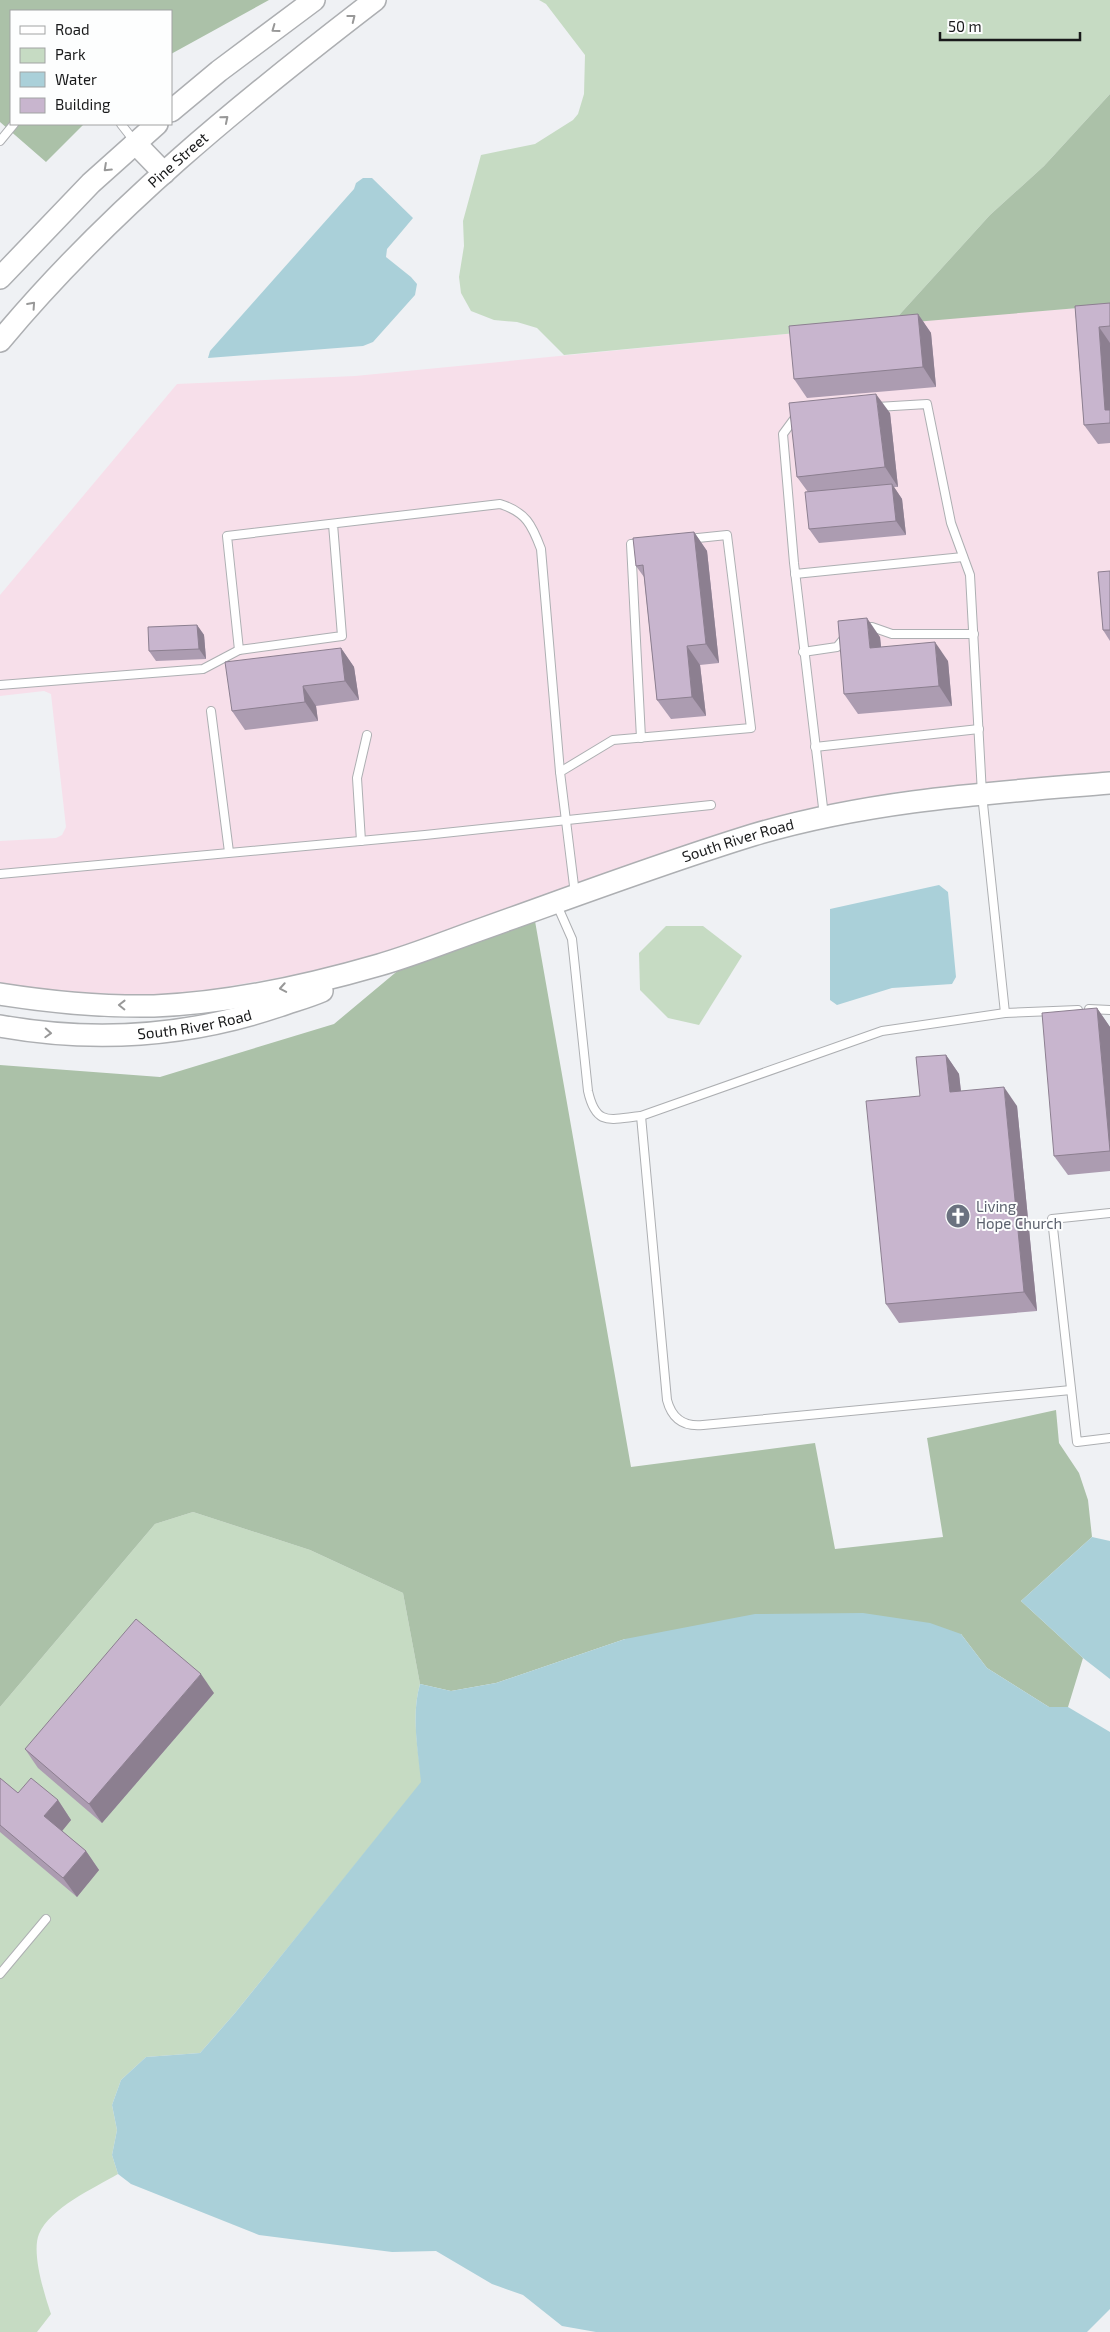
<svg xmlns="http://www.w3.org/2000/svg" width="1110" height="2332" viewBox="0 0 1110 2332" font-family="'Exo 2',sans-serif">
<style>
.commercial{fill:#f7dfea}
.green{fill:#c6dbc3}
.forest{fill:#abc1a8}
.water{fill:#aad0d9}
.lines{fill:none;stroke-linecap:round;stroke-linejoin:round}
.lane-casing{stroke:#adafb2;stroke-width:10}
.secondary-casing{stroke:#adafb2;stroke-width:24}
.lane{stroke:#fff;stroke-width:8}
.secondary{stroke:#fff;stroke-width:21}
.wall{fill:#ac9cb1}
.shaded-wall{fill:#8c7f90}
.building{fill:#c8b5ce;stroke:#8c7f90}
.oneway{stroke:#989898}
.labels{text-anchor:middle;stroke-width:4;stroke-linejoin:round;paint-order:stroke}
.street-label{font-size:15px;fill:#191a1b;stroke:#fdfefe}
.worship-label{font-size:15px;fill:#5b616d;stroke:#fdfefe;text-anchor:start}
</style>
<rect width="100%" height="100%" fill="#eff1f4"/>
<path class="commercial" d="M 1079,308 L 1110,324 L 1110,772 L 896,792 L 824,806 L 696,843 L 380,955 L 322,970 L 214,989 L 155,995 L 59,992 L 0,983 L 0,841 L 56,838 L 62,835 L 66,827 L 51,694 L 44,691 L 0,696 L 0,595 L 177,384 L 355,376 L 960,317 Z"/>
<g class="green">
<path d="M 539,0 L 1110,0 L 1110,94 L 1044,166 L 990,215 L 891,324 L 564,355 L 537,328 L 517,322 L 494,320 L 471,311 L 461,293 L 459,277 L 464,246 L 463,221 L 481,155 L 535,144 L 573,120 L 578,114 L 584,94 L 585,55 L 546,4 Z"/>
<path d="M 666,926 L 703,926 L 742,956 L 699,1025 L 668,1018 L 640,990 L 639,953 Z"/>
<path d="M 193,1512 L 310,1550 L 403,1593 L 420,1684 C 411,1715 418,1750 422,1782 L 235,2013 L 200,2053 L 146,2057 L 121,2080 L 112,2105 L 117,2130 L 112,2155 L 118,2174 C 94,2188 50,2208 39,2234 C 31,2253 45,2296 51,2314 L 37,2332 L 0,2332 L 0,1707 L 155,1524 Z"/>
</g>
<g class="forest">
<path d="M 0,0 L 269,0 L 171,54 L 171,11 L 11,11 L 11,124 L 84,124 L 46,162 L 0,122 Z"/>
<path d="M 1110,94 L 1110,324 L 1078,308 L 891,324 L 990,215 L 1044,166 Z"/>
<path d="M 535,921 L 631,1467 L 815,1443 L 835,1549 L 943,1537 L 927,1438 L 1056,1410 L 1059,1443 L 1079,1473 L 1088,1500 L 1092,1537 L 1021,1601 L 1083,1658 L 1068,1707 L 1049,1707 L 987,1668 L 961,1634 L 625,1639 L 496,1683 L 451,1691 L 420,1684 L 403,1593 L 310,1550 L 193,1512 L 155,1524 L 0,1707 L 0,1065 L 160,1077 L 334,1024 L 401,968 Z"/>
</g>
<g class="water">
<path d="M 363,178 L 372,178 L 413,218 L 387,249 L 386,257 L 411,277 L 417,284 L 415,295 L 373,342 L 363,346 L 208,358 L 210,351 L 354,189 L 356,183 Z"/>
<path d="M 939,885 L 948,892 L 956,977 L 952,984 L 892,988 L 837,1005 L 830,1000 L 830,909 Z"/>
<path d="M 1092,1537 L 1110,1541 L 1110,1679 L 1083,1658 L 1021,1601 Z"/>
<path d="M 863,1613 L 930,1623 L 961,1634 L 987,1668 L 1049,1707 L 1068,1707 L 1110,1732 L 1110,2309 L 1087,2332 L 596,2332 L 562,2326 L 523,2295 L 492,2284 L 436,2251 L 392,2252 L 259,2235 L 131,2184 L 118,2174 L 112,2155 L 117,2130 L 112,2105 L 121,2080 L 146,2057 L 200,2053 L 235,2013 L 421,1782 C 418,1750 411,1715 420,1684 L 451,1691 L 496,1683 L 625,1639 L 755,1614 Z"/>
</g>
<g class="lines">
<defs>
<g id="lane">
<path d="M 121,124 L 135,142"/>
<path d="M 0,141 L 14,124"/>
<path d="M 877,407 L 927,404 L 951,523 L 970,575 L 982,794 L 1005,1013"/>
<path d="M 797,415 L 783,434 L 794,563 L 824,816"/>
<path d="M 333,524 L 342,636 L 239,650 L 227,536 L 500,504 C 526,512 532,525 541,549 L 560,772"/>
<path d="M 795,574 L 963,557"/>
<path d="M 864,627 L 872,627 L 892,634 L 974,634"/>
<path d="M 803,652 L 837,647 L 846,636"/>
<path d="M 0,685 L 203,669 L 239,650"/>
<path d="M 211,711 L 229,852"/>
<path d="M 641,738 L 631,544 L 644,543"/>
<path d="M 815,747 L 979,729"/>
<path d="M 361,841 L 357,778 L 367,735"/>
<path d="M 0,874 L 425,835 L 711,805"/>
<path d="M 575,894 L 560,772 L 613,740 L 751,728 L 727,535 L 688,539"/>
<path d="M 557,905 L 572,939 L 588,1091 C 596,1127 610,1119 641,1116 L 882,1031 L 1005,1013 L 1078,1010"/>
<path d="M 1089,1009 L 1110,1010"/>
<path d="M 641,1116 L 667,1400 C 672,1419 684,1427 703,1425 L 1071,1390"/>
<path d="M 1110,1213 L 1052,1219 L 1077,1442 L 1110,1438"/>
<path d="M 0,1974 L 46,1919"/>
</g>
<g id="secondary">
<path d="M 171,111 L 219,71 L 314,0"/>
<path d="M 135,143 L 164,173"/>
<path d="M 0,278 L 91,183 L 157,124"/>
<path id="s1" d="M 0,341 C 109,210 241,103 375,0"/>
<path id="s2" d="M 0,994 C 51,1002 102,1007 154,1006 C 227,1003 310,985 379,965 C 414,955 448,941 482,929 C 572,897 662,863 753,835 C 870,800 990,793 1110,783"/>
<path id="s3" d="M 0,1026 C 95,1043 187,1037 279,1006 C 293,1001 308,997 322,991"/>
</g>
</defs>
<use href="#lane" class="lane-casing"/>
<use href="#secondary" class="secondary-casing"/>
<use href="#lane" class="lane"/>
<use href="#secondary" class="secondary"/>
</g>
<g class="wall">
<path d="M 1110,303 L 1110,443 L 1098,444 L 1084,425 L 1075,306 Z"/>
<path d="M 918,314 L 931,333 L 936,387 L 807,398 L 794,379 Z"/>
<path d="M 890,413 L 898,487 L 894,487 L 902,499 L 906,535 L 819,543 L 809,529 L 808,492 L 797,477 Z"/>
<path d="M 694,532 L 707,551 L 719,663 L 700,665 L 706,716 L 671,719 L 657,700 L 644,577 L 636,566 Z"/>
<path d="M 1110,571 L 1110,641 L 1103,630 Z"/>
<path d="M 197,625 L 204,635 L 206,659 L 156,661 L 149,651 Z"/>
<path d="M 880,637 L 881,647 L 948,661 L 952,706 L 858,714 L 844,694 Z"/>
<path d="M 341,648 L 354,667 L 359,700 L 316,706 L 318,721 L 245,730 L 232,711 Z"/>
<path d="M 1097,1008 L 1110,1027 L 1110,1171 L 1068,1175 L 1054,1156 Z"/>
<path d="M 946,1055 L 959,1074 L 961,1091 L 1017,1106 L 1037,1311 L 899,1323 L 886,1304 L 920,1096 Z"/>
<path d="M 214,1693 L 102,1823 L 38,1768 L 25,1749 Z"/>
<path d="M 0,1778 L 18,1793 L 58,1800 L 71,1820 L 62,1831 L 86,1851 L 99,1870 L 77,1897 L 0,1832 Z"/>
</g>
<g class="shaded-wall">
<path d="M 918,314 L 931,333 L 936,387 L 923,367 Z"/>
<path d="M 1099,327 L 1110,343 L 1110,416 L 1105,410 Z"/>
<path d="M 876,394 L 890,413 L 898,487 L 885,467 Z"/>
<path d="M 892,484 L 902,499 L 906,535 L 896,521 Z"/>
<path d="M 694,532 L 707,551 L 719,663 L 706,644 Z"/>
<path d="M 867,618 L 880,637 L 883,667 L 870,648 Z"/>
<path d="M 197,625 L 204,635 L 206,659 L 199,649 Z"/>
<path d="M 935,642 L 948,661 L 952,706 L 939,686 Z"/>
<path d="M 687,646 L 700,665 L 706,716 L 692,697 Z"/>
<path d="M 341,648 L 354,667 L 359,700 L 345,681 Z"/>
<path d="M 303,686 L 316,706 L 318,721 L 305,702 Z"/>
<path d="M 1097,1008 L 1110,1027 L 1110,1152 L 1110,1151 Z"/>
<path d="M 946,1055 L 959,1074 L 963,1111 L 950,1092 Z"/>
<path d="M 1004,1087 L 1017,1106 L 1037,1311 L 1024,1292 Z"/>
<path d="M 201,1674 L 214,1693 L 102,1823 L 89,1804 Z"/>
<path d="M 58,1800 L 71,1820 L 58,1836 L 44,1816 Z"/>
<path d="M 86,1851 L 99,1870 L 77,1897 L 63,1878 Z"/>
</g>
<g class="building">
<path d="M 1110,303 L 1110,326 L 1099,327 L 1105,410 L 1110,410 L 1110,423 L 1084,425 L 1075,306 Z"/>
<path d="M 918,314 L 923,367 L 794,379 L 789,326 Z"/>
<path d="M 876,394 L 885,467 L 797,477 L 789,403 Z"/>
<path d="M 892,484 L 896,521 L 809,529 L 805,492 Z"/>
<path d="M 694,532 L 706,644 L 687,646 L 692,697 L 657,700 L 643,565 L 636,566 L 633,538 Z"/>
<path d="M 1110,571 L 1110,630 L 1103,630 L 1098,572 Z"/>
<path d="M 867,618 L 870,648 L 935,642 L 939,686 L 844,694 L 838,621 Z"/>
<path d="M 197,625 L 199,649 L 149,651 L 148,627 Z"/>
<path d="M 341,648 L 345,681 L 303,686 L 305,702 L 232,711 L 225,662 Z"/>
<path d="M 1097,1008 L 1110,1151 L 1054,1156 L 1042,1013 Z"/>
<path d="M 946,1055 L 950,1092 L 1004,1087 L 1024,1292 L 886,1304 L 866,1101 L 920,1096 L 916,1057 Z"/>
<path d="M 136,1619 L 201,1674 L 89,1804 L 25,1749 Z"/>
<path d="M 0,1778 L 18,1793 L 31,1778 L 58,1800 L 44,1816 L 86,1851 L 63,1878 L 0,1825 Z"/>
</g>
<defs><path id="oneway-chevron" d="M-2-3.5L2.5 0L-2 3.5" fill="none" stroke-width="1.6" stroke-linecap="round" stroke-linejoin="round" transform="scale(1.25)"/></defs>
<g class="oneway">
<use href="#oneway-chevron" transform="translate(352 18) rotate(-38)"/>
<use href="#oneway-chevron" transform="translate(275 29) rotate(144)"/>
<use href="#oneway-chevron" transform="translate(225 119) rotate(-40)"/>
<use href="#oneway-chevron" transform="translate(107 168) rotate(137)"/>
<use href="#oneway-chevron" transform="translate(32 305) rotate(-48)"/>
<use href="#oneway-chevron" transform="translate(283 988) rotate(170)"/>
<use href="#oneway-chevron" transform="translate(122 1005) rotate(-179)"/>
<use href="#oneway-chevron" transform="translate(48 1033) rotate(3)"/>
</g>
<defs>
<symbol id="church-disc" viewBox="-11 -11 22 22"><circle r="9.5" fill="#6b7280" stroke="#fdfefe"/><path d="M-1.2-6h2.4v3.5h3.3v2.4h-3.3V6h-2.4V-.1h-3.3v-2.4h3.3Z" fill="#fff"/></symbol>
</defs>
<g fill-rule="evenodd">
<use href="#church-disc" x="944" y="1202" width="28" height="28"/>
</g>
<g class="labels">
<g class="street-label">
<text dy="5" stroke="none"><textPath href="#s1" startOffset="254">Pine Street</textPath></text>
<text dy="5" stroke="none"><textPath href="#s2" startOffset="764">South River Road</textPath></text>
<text dy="5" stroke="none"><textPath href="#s3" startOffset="196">South River Road</textPath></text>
</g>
<g class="worship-label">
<text x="976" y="1212">Living<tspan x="976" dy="17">Hope Church</tspan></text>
</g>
</g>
<rect x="10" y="10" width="162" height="115" fill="#fdfefe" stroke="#a2a3a3"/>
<rect x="20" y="26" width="25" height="8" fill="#ffffff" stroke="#a2a3a3"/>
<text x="55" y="35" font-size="15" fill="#191a1b">Road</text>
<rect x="20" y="48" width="25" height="15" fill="#c6dbc3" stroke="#a2a3a3"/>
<text x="55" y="60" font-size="15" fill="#191a1b">Park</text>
<rect x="20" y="72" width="25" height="15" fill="#aad0d9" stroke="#a2a3a3"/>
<text x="55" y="85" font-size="15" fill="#191a1b">Water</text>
<rect x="20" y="98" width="25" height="15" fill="#c8b5ce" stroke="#a2a3a3"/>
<text x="55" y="110" font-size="15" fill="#191a1b">Building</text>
<path d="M940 32v8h140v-8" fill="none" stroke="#191a1b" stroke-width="2.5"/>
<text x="948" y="32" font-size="15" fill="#191a1b" stroke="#fdfefe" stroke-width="4" paint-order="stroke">50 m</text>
</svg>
